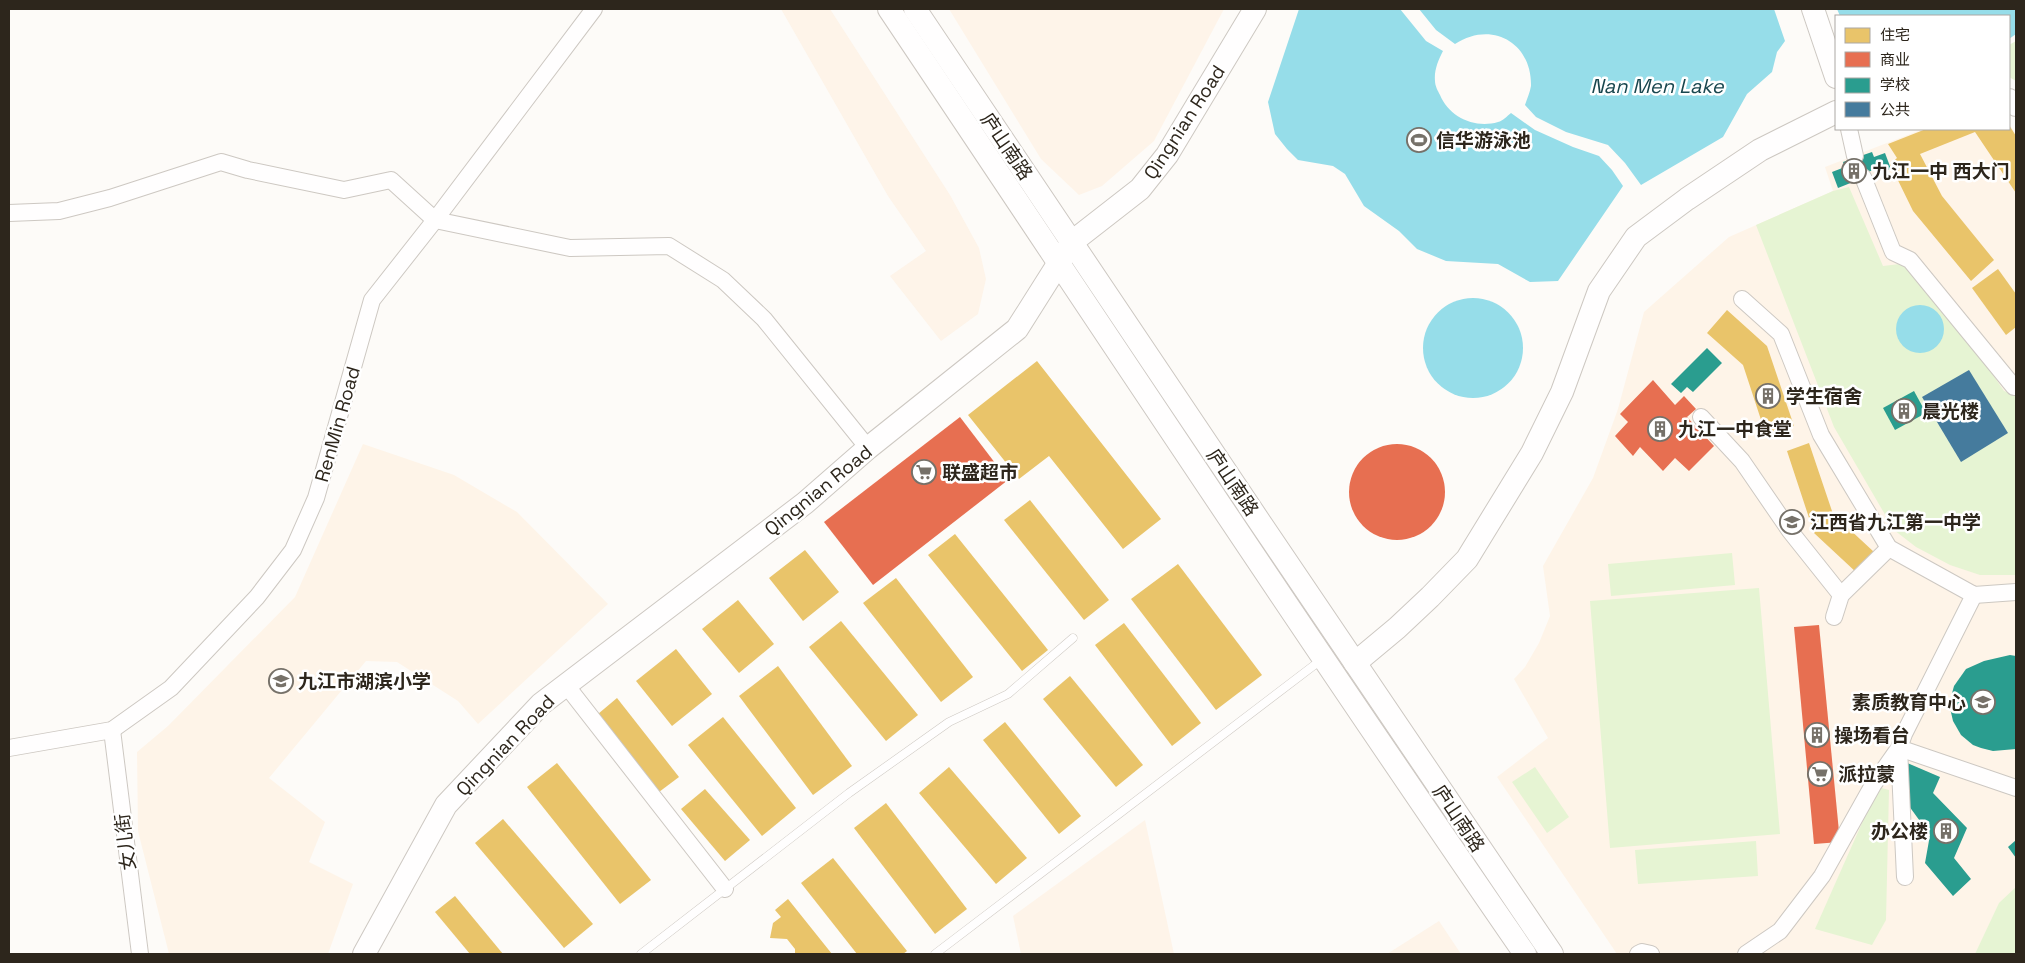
<svg xmlns="http://www.w3.org/2000/svg" width="2025" height="963" viewBox="0 0 2025 963" font-family="'Space Grotesk','Noto Sans SC',sans-serif">
<style>
.commercial{fill:#fef4e9}
.built{fill:#fef4e8}
.green{fill:#e6f4d3}
.water{fill:#96dde9}
.homes{fill:#e9c46a}
.shops{fill:#e76f51}
.schools{fill:#2a9d8f}
.public{fill:#457b9d}
.lines{fill:none;stroke-linecap:round;stroke-linejoin:round}
.lane-casing{stroke:#cdc8c2;stroke-width:9}
.street-casing{stroke:#cdc8c2;stroke-width:18}
.secondary-casing{stroke:#cdc8c2;stroke-width:24}
.lane{stroke:#fffefe;stroke-width:8}
.street{stroke:#fffefe;stroke-width:16}
.secondary{stroke:#fffefe;stroke-width:22}
.labels{text-anchor:middle;stroke-width:5;stroke-linejoin:round;paint-order:stroke}
.street-label{font-size:19px;fill:#2d261c;stroke:#fff}
.poi-label{font-size:19px;font-weight:bold;fill:#2d261c;stroke:#fff;text-anchor:start}
.water-label{font-size:20px;font-style:italic;fill:#18464e;stroke:#fff}
</style>
<rect width="100%" height="100%" fill="#fdfbf8"/>
<g class="commercial">
<path d="M 781,9 L 830,9 L 950,195 L 979,248 L 986,279 L 978,314 L 941,341 L 890,276 L 926,251 L 888,196 Z"/>
<path d="M 949,9 L 1224,9 L 1154,141 L 1102,186 L 1079,195 L 1041,159 Z"/>
<path d="M 1145,820 L 1174,954 L 1021,954 L 1013,916 Z"/>
<path d="M 1439,921 L 1461,954 L 1387,954 Z"/>
</g>
<g class="built">
<path d="M 2009,124 L 2016,134 L 2016,954 L 1617,954 L 1497,777 L 1548,738 L 1514,679 L 1525,667 L 1539,643 L 1550,616 L 1543,566 L 1593,478 L 1618,409 L 1644,312 L 1729,237 L 1833,191 L 1825,167 L 1923,129 L 2009,129 Z"/>
<path d="M 363,444 L 454,475 L 517,512 L 608,604 L 478,724 L 458,701 L 397,662 L 366,661 L 269,778 L 325,822 L 309,862 L 353,884 L 328,954 L 169,954 L 138,831 L 137,752 L 168,726 L 295,597 Z"/>
</g>
<g class="green">
<path d="M 2016,41 L 2016,81 L 2009,77 L 2009,45 Z"/>
<path d="M 1849,187 L 1883,266 L 1908,263 L 1965,334 L 2004,391 L 2016,395 L 2016,575 L 1980,575 L 1950,565 L 1916,547 L 1894,530 L 1834,427 L 1756,225 L 1833,191 Z"/>
<path d="M 1732,553 L 1735,585 L 1611,596 L 1608,564 Z"/>
<path d="M 1759,588 L 1780,834 L 1610,848 L 1590,601 Z"/>
<path d="M 1535,767 L 1569,817 L 1547,833 L 1512,782 Z"/>
<path d="M 1878,787 L 1889,790 L 1886,920 L 1872,945 L 1815,929 Z"/>
<path d="M 1756,841 L 1758,876 L 1638,884 L 1635,850 Z"/>
<path d="M 2016,887 L 2016,954 L 1975,954 L 1999,903 Z"/>
</g>
<g class="water">
<path d="M 1299,9 L 1400,9 L 1426,41 L 1443,51 C 1438,61 1434,70 1435,81 C 1435,86 1438,91 1440,95 C 1449,117 1475,129 1498,122 C 1503,121 1507,116 1511,113 L 1535,130 L 1573,147 L 1599,156 L 1612,170 L 1623,186 L 1558,281 L 1530,282 L 1498,264 L 1446,261 L 1417,249 L 1399,231 L 1364,206 L 1345,174 L 1333,166 L 1298,160 L 1287,149 L 1275,134 L 1268,102 Z"/>
<path d="M 1419,9 L 1774,9 L 1785,41 L 1777,52 L 1772,72 L 1747,94 L 1723,137 L 1641,185 L 1625,163 L 1608,145 L 1566,132 L 1536,117 L 1525,105 C 1527,99 1530,92 1531,86 C 1532,42 1491,20 1455,44 L 1436,30 Z"/>
<path d="M 1837,9 L 2016,9 L 2016,34 L 2009,39 L 2009,16 L 1840,16 Z"/>
<circle cx="1473" cy="348" r="50"/>
<circle cx="1920" cy="329" r="24"/>
</g>
<g class="homes">
<path d="M 2009,125 L 2016,136 L 2016,193 L 1975,132 L 1920,154 L 1942,196 L 1994,260 L 1971,281 L 1913,211 L 1890,164 L 1897,158 L 1888,144 L 1926,129 L 2009,129 Z"/>
<path d="M 1998,269 L 2016,294 L 2016,327 L 2006,335 L 1972,288 Z"/>
<path d="M 1727,310 L 1767,346 L 1794,426 L 1766,435 L 1743,365 L 1707,333 Z"/>
<path d="M 1037,361 L 1161,519 L 1123,549 L 1049,456 L 1019,479 L 968,415 Z"/>
<path d="M 1809,443 L 1833,514 L 1874,552 L 1857,573 L 1814,533 L 1787,451 Z"/>
<path d="M 1030,500 L 1109,600 L 1084,620 L 1004,520 Z"/>
<path d="M 955,534 L 1048,650 L 1022,671 L 928,555 Z"/>
<path d="M 805,550 L 839,592 L 803,621 L 769,578 Z"/>
<path d="M 1178,564 L 1262,675 L 1216,710 L 1131,599 Z"/>
<path d="M 896,578 L 973,677 L 941,702 L 863,603 Z"/>
<path d="M 738,600 L 774,644 L 739,673 L 702,629 Z"/>
<path d="M 841,621 L 918,715 L 886,741 L 809,647 Z"/>
<path d="M 1124,623 L 1201,723 L 1172,746 L 1095,645 Z"/>
<path d="M 676,649 L 712,694 L 672,726 L 636,681 Z"/>
<path d="M 778,666 L 852,766 L 813,795 L 739,696 Z"/>
<path d="M 1070,676 L 1143,765 L 1116,787 L 1043,699 Z"/>
<path d="M 617,698 L 679,777 L 659,792 L 598,714 Z"/>
<path d="M 723,717 L 796,808 L 762,836 L 688,745 Z"/>
<path d="M 1005,722 L 1081,816 L 1059,834 L 983,740 Z"/>
<path d="M 557,763 L 651,880 L 620,904 L 527,787 Z"/>
<path d="M 949,767 L 1027,858 L 996,884 L 919,793 Z"/>
<path d="M 705,789 L 750,840 L 725,861 L 681,809 Z"/>
<path d="M 886,803 L 967,909 L 935,934 L 854,828 Z"/>
<path d="M 503,819 L 593,924 L 564,948 L 475,843 Z"/>
<path d="M 833,858 L 907,951 L 903,954 L 857,954 L 801,883 Z"/>
<path d="M 455,896 L 503,954 L 470,954 L 435,912 Z"/>
<path d="M 788,899 L 832,954 L 795,954 L 795,949 L 787,939 L 770,938 L 773,923 L 781,917 L 775,910 Z"/>
</g>
<g class="shops">
<path d="M 1653,380 L 1675,405 L 1684,396 L 1696,409 L 1687,417 L 1714,446 L 1689,471 L 1675,458 L 1663,471 L 1640,447 L 1633,456 L 1615,436 L 1628,422 L 1620,414 Z"/>
<path d="M 960,417 L 1008,480 L 873,585 L 824,522 Z"/>
<circle cx="1397" cy="492" r="48"/>
<path d="M 1819,625 L 1840,842 L 1814,844 L 1794,627 Z"/>
</g>
<g class="schools">
<path d="M 1872,152 L 1874,157 L 1885,153 L 1891,169 L 1878,174 L 1876,169 L 1852,178 L 1853,182 L 1838,188 L 1832,172 L 1845,167 L 1843,162 Z"/>
<path d="M 1707,348 L 1722,363 L 1693,392 L 1687,387 L 1681,393 L 1671,384 Z"/>
<path d="M 1914,391 L 1926,413 L 1895,430 L 1883,408 Z"/>
<path d="M 2010,655 L 2016,656 L 2016,749 L 1993,751 L 1981,748 L 1973,745 L 1961,735 L 1953,721 L 1950,708 L 1951,697 L 1954,686 L 1966,669 L 1984,661 Z"/>
<path d="M 1905,762 L 1940,777 L 1933,793 L 1967,828 L 1954,858 L 1971,879 L 1953,896 L 1925,863 L 1930,835 L 1909,806 Z"/>
<path d="M 2016,840 L 2016,858 L 2008,847 Z"/>
</g>
<path class="public" d="M 1969,370 L 2008,433 L 1961,462 L 1922,397 Z"/>
<g class="lines">
<defs>
<g id="lane">
<path d="M 641,954 L 849,793 L 949,722 L 1008,694 L 1073,638"/>
<path d="M 935,954 L 1321,660"/>
</g>
<g id="street">
<path d="M 1849,129 L 1855,156"/>
<path d="M 1863,177 L 1893,252 L 1910,260 L 2014,387 L 2016,387"/>
<path d="M 9,213 L 59,211 L 110,198 L 221,162 L 248,170 L 344,190 L 391,180 L 435,220 L 570,248 L 669,246 L 723,280 L 764,319 L 868,448"/>
<path d="M 1742,299 L 1781,334 L 1821,435 L 1889,548 L 1974,595 L 2016,592"/>
<path d="M 1701,417 L 1742,461 L 1790,531 L 1841,595"/>
<path d="M 1974,595 L 1904,734 L 1899,748 L 2016,788"/>
<path d="M 1834,617 L 1841,595 L 1889,548"/>
<path d="M 566,685 L 725,889"/>
<path d="M 112,730 L 140,954"/>
<path d="M 9,748 L 112,730 L 171,688 L 257,597 L 293,550 L 316,498 L 372,300 L 435,220 L 594,9"/>
<path d="M 1638,954 L 1642,952 L 1651,954"/>
<path d="M 1746,954 L 1780,931 L 1822,876 L 1873,785 L 1899,748 L 1905,877"/>
</g>
<g id="secondary">
<path d="M 889,9 C 1100,324 1309,641 1525,954"/>
<path d="M 915,9 L 1251,509 L 1552,954"/>
<path d="M 1813,9 L 1836,77"/>
<path d="M 2009,100 L 2016,105"/>
<path d="M 1355,663 L 1397,628 L 1430,597 L 1467,559 L 1532,453 L 1562,392 L 1599,291 L 1636,237 L 1687,199 L 1760,150 L 1836,112"/>
<path d="M 364,954 L 446,805 L 541,704 L 805,503 L 868,448 L 1017,329 L 1072,242 L 1140,189 L 1167,155 L 1255,9"/>
</g>
</defs>
<use href="#lane" class="lane-casing"/>
<use href="#street" class="street-casing"/>
<use href="#secondary" class="secondary-casing"/>
<use href="#lane" class="lane"/>
<use href="#street" class="street"/>
<use href="#secondary" class="secondary"/>
</g>
<defs>
<symbol id="stadium-ring" viewBox="-11 -11 22 22"><circle r="9.5" fill="#fff" stroke="#767169" stroke-width="1.5"/><path d="M0-5a6.5 5 0 1 0 0 10a6.5 5 0 1 0 0-10ZM-3.5-1.8h7v3.6h-7Z" fill="#767169"/></symbol>
<symbol id="building-ring" viewBox="-11 -11 22 22"><circle r="9.5" fill="#fff" stroke="#767169" stroke-width="1.5"/><path d="M-4-6H4V6H1V3H-1V6H-4ZM-2.5-4.3h1.7v1.8h-1.7ZM.8-4.3h1.7v1.8H.8ZM-2.5-1h1.7V.8h-1.7ZM.8-1h1.7V.8H.8Z" fill="#767169"/></symbol>
<symbol id="supermarket-ring" viewBox="-11 -11 22 22"><circle r="9.5" fill="#fff" stroke="#767169" stroke-width="1.5"/><path d="M-6-5.5h2.5l.6 2H6L4.5 2H-2.5L-4.4-4H-6ZM-1.5 3.2a1.3 1.3 0 1 0 .1 0ZM3 3.2a1.3 1.3 0 1 0 .1 0Z" fill="#767169"/></symbol>
<symbol id="school-ring" viewBox="-11 -11 22 22"><circle r="9.5" fill="#fff" stroke="#767169" stroke-width="1.5"/><path d="M0-5L7-2L0 1L-7-2ZM-4 1L0 2.5L4 1V4Q0 6-4 4Z" fill="#767169"/></symbol>
</defs>
<g fill-rule="evenodd">
<use href="#stadium-ring" x="1405" y="126" width="28" height="28"/>
<use href="#building-ring" x="1840" y="157" width="28" height="28"/>
<use href="#building-ring" x="1754" y="382" width="28" height="28"/>
<use href="#building-ring" x="1890" y="397" width="28" height="28"/>
<use href="#building-ring" x="1646" y="415" width="28" height="28"/>
<use href="#supermarket-ring" x="910" y="458" width="28" height="28"/>
<use href="#school-ring" x="1778" y="508" width="28" height="28"/>
<use href="#school-ring" x="267" y="667" width="28" height="28"/>
<use href="#school-ring" x="1969" y="688" width="28" height="28"/>
<use href="#building-ring" x="1803" y="721" width="28" height="28"/>
<use href="#supermarket-ring" x="1806" y="760" width="28" height="28"/>
<use href="#building-ring" x="1932" y="817" width="28" height="28"/>
</g>
<g class="labels">
<g class="street-label">
<text transform="translate(1184 122) rotate(-57)" y="7">Qingnian Road</text>
<text transform="translate(1007 146) rotate(56)" y="7">庐山南路</text>
<text transform="translate(337 424) rotate(-74)" y="7">RenMin Road</text>
<text transform="translate(1233 482) rotate(56)" y="7">庐山南路</text>
<text transform="translate(818 490) rotate(-39)" y="7">Qingnian Road</text>
<text transform="translate(505 745) rotate(-46)" y="7">Qingnian Road</text>
<text transform="translate(1459 818) rotate(56)" y="7">庐山南路</text>
<text transform="translate(125 842) rotate(-97)" y="7">女儿街</text>
</g>
<g class="poi-label">
<text x="1436" y="147">信华游泳池</text>
<text x="1872" y="178">九江一中 西大门</text>
<text x="1786" y="403">学生宿舍</text>
<text x="1922" y="418">晨光楼</text>
<text x="1678" y="436">九江一中食堂</text>
<text x="942" y="479">联盛超市</text>
<text x="1810" y="529">江西省九江第一中学</text>
<text x="298" y="688">九江市湖滨小学</text>
<text x="1966" y="709" text-anchor="end">素质教育中心</text>
<text x="1834" y="742">操场看台</text>
<text x="1838" y="781">派拉蒙</text>
<text x="1928" y="838" text-anchor="end">办公楼</text>
</g>
<g class="water-label">
<text x="1657" y="93">Nan Men Lake</text>
</g>
</g>
<rect width="2025" height="963" fill="none" stroke="#2d261c" stroke-width="20"/>
<rect x="1835" y="15" width="175" height="115" fill="#ffffff" stroke="#aba8a4"/>
<rect x="1845" y="28" width="25" height="15" fill="#e9c46a" stroke="#aba8a4"/>
<text x="1880" y="40" font-size="15" fill="#2d261c">住宅</text>
<rect x="1845" y="52" width="25" height="15" fill="#e76f51" stroke="#aba8a4"/>
<text x="1880" y="65" font-size="15" fill="#2d261c">商业</text>
<rect x="1845" y="78" width="25" height="15" fill="#2a9d8f" stroke="#aba8a4"/>
<text x="1880" y="90" font-size="15" fill="#2d261c">学校</text>
<rect x="1845" y="102" width="25" height="15" fill="#457b9d" stroke="#aba8a4"/>
<text x="1880" y="115" font-size="15" fill="#2d261c">公共</text>
</svg>
